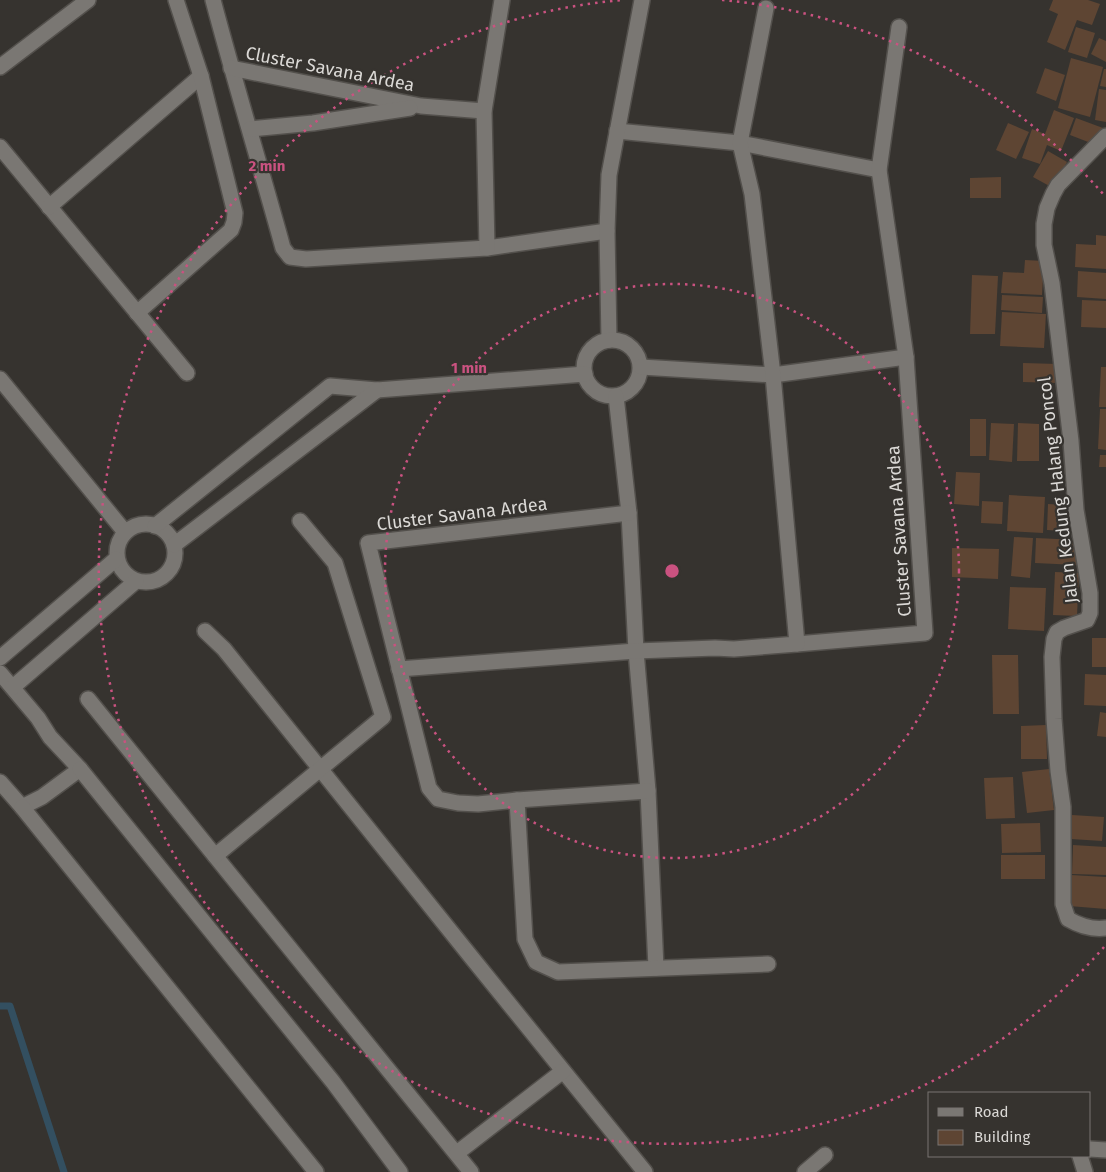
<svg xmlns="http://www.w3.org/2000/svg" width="1106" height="1172" viewBox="0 0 1106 1172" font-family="'Fira Sans',sans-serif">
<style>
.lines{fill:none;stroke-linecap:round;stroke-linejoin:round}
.stream{stroke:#334f60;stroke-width:7}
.building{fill:#5e4533}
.minor-casing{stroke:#53504c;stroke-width:18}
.minor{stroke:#7a7773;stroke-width:15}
.ring{fill:none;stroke:#ca5280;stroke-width:2.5;stroke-dasharray:2.5 5}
.labels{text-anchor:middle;stroke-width:4.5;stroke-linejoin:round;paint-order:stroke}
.street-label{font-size:18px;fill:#dbd9d6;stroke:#36332f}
.centre{fill:#ca5280;stroke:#36332f;stroke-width:2.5}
.ring-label{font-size:15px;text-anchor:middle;font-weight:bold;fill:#ca5280;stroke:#36332f;stroke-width:4.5;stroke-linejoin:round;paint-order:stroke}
</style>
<rect width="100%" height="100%" fill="#36332f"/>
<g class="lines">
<path class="stream" d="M 0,1006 L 10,1006 L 64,1172"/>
</g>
<g class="building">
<path d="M 1053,0 L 1088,0 L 1100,4 L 1092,25 L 1077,20 L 1065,50 L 1047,42 L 1058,14 L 1049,10 Z"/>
<path d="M 1076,27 L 1095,33 L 1087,58 L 1068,52 Z"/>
<path d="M 1099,38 L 1106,41 L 1106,62 L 1091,54 Z"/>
<path d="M 1071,58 L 1103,67 L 1090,117 L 1058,108 Z"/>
<path d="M 1045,68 L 1065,75 L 1056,101 L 1036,93 Z"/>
<path d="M 1104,69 L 1106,69 L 1106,87 L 1100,86 Z"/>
<path d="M 1099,89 L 1106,90 L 1106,122 L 1095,120 Z"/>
<path d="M 1054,110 L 1074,118 L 1061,151 L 1047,145 L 1040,164 L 1022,158 L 1032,129 L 1045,134 Z"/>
<path d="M 1076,118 L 1103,128 L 1096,145 L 1070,135 Z"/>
<path d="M 1008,123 L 1029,132 L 1016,159 L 996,150 Z"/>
<path d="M 1048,151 L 1067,162 L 1053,188 L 1033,177 Z"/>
<path d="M 1001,177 L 1001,198 L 970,198 L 970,178 Z"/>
<path d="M 1096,235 L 1106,236 L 1106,269 L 1075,267 L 1076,244 L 1096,245 Z"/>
<path d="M 1025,260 L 1044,261 L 1042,295 L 1001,293 L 1003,272 L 1024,273 Z"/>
<path d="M 1078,271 L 1106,273 L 1106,299 L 1077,297 Z"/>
<path d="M 972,275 L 998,276 L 995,334 L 970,334 Z"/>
<path d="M 1002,295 L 1043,297 L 1042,313 L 1001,310 Z"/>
<path d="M 1082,300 L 1106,301 L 1106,328 L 1081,327 Z"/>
<path d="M 1002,312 L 1046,314 L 1044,348 L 1000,346 Z"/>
<path d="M 1023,363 L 1058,364 L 1058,383 L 1023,382 Z"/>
<path d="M 1101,367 L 1106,367 L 1106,407 L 1099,407 Z"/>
<path d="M 1100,409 L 1106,409 L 1106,450 L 1098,449 Z"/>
<rect x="970" y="419" width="16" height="37"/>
<path d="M 991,423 L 1014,424 L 1012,462 L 989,460 Z"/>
<path d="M 1018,423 L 1039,424 L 1039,461 L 1017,461 Z"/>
<path d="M 1100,455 L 1106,455 L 1106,467 L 1099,467 Z"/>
<path d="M 956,472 L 980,473 L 979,506 L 954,504 Z"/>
<path d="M 1009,495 L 1045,497 L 1043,533 L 1007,531 Z"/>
<path d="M 982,501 L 1003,502 L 1002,524 L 981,523 Z"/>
<path d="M 1048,504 L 1066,505 L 1065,531 L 1047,530 Z"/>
<path d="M 1014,537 L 1033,538 L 1030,578 L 1011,576 Z"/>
<path d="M 1036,538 L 1078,540 L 1077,565 L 1035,563 Z"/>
<path d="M 952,548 L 999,549 L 998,579 L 952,577 Z"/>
<path d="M 1055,572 L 1079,573 L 1077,616 L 1053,615 Z"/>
<path d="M 1010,587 L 1046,588 L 1044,631 L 1008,629 Z"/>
<rect x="1092" y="638" width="14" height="29"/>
<path d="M 992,655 L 1018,655 L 1019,714 L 993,714 Z"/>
<path d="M 1085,674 L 1106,675 L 1106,706 L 1084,705 Z"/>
<path d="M 1100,712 L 1106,713 L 1106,737 L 1097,736 Z"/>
<path d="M 1046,725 L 1047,759 L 1021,759 L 1021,726 Z"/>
<path d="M 1049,769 L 1054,810 L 1027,813 L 1022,772 Z"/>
<path d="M 1013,777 L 1015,818 L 986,819 L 984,778 Z"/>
<path d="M 1072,815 L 1104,817 L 1102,841 L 1071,839 Z"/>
<path d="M 1040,823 L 1041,852 L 1002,853 L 1001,824 Z"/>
<path d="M 1073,845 L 1106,847 L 1106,875 L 1072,874 Z"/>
<rect x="1001" y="855" width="44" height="24"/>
<path d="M 1071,875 L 1106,877 L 1106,909 L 1069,906 Z"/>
</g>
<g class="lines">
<defs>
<g id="minor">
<path d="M 213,0 C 235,83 260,165 283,248 L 290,257 L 306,259 L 487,248 L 607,231"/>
<path d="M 0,67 L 88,0"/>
<path d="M 231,68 L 421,106 L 484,111"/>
<path d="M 250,129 L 313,123 L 410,108"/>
<path d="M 617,131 L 740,143 L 879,170"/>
<path d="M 1106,136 L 1058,185 L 1053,194 L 1047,208 L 1044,224 L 1044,245 L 1052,283 L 1071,441 L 1076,510 L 1090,593 L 1090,613 L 1087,620 L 1064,628 L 1057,632 L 1054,639 L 1052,657 L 1054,719 L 1058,771 L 1063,807 L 1063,904 L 1068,919 C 1080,926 1092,930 1106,928"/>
<path d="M 0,147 L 187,373"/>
<path d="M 49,207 L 201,76"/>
<path d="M 487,248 L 484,111 L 502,0"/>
<path d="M 137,313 L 231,230 L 234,222 L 235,213 L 201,76 L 176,0"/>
<path d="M 609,340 L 607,231 L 609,175 L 642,0"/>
<circle cx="612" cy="368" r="28"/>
<path d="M 641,367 L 773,375 L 906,357"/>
<path d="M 0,379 L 125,532"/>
<path d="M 616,396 L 629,513 L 636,651 L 648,791 L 656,968"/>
<path d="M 629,513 L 368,543 L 429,788 L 438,799 L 458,803 L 478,804 L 517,800 L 648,791"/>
<circle cx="146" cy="553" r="29"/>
<path d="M 155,526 L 330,386 L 377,390 L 585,374"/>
<path d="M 174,545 L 377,390"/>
<path d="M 205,631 L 224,649 L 472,958 L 645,1172"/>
<path d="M 797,644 L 925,633 L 906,357 L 879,170 L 899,27"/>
<path d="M 0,658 L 116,559"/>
<path d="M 399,669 L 636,651 L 715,648 L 734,649 L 797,644 L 773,375 L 752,194 L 740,143 L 766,8"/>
<path d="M 0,673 L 38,718 L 50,737 L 80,769 L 42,797 L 22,807 L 0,782"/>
<path d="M 13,687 L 136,581"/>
<path d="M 88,699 L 471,1172"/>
<path d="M 80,769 L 333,1082 L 400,1172"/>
<path d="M 517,800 L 525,939 L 536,962 L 558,972 L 768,964"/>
<path d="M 22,807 L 316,1172"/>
<path d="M 215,856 L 383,717 L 335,563 L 300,521"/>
<path d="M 1090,1149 L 1106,1150"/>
<path d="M 457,1153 L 563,1071"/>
<path d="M 1080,1156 L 1085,1172"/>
<path d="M 805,1172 L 825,1155"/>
</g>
</defs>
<use href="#minor" class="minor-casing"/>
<use href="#minor" class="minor"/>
</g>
<g class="ring">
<circle cx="672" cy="571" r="287"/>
<path d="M1104 947A573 573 0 1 1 622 0M722 0A573 573 0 0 1 1104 195"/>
</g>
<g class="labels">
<g class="street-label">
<text transform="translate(330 69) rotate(11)" y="6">Cluster Savana Ardea</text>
<text transform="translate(1058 490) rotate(-97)" y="6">Jalan Kedung Halang Poncol</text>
<text transform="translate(462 514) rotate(-7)" y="6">Cluster Savana Ardea</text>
<text transform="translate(899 531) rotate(-94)" y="6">Cluster Savana Ardea</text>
</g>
</g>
<circle cx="672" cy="571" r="8" class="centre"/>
<g class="ring-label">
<text x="267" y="171">2 min</text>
<text x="469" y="373">1 min</text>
</g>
<rect x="928" y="1092" width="162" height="65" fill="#36332f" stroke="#787572"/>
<rect x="938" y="1108" width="25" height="8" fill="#7a7773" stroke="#787572"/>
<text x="974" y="1117" font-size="15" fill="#dbd9d6">Road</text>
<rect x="938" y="1130" width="25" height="15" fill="#5e4533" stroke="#787572"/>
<text x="974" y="1142" font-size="15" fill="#dbd9d6">Building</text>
</svg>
